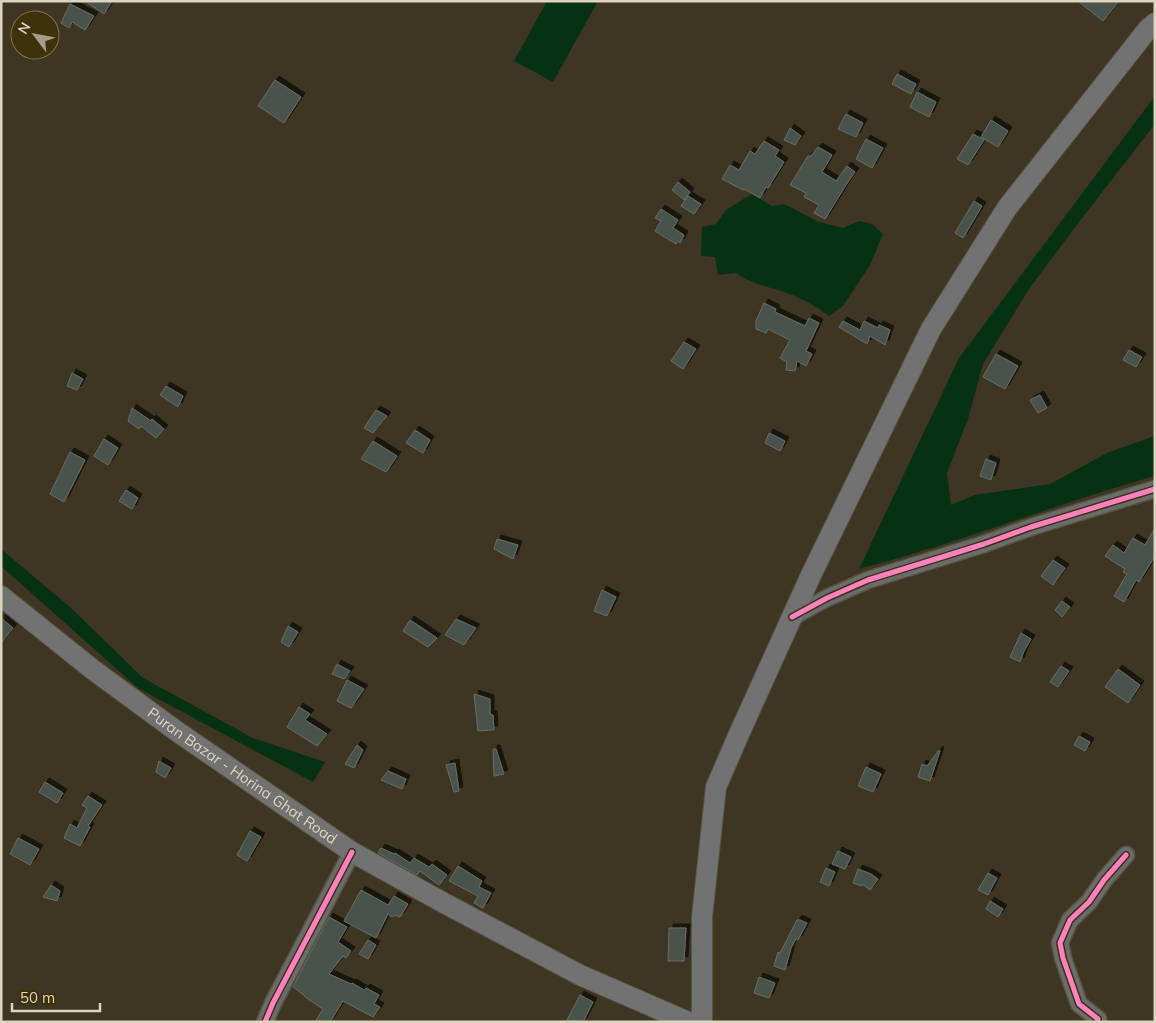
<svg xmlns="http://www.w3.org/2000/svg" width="1156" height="1023" viewBox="0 0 1156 1023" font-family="Mulish,sans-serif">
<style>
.water{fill:#063213}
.building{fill:#48534c;stroke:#666d66;filter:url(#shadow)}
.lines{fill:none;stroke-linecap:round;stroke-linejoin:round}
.minor-casing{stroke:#585241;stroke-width:19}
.major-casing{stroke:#585241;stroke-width:22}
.minor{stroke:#6a6b6d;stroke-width:16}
.major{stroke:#737272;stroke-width:20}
.cycleway-casing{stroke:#3f320a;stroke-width:8}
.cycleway{stroke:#ff80c0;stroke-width:5}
.labels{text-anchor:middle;stroke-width:5;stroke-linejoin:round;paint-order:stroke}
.street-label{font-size:15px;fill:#dcd4bf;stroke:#3f320a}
</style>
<defs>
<filter id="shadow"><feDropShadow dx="4" dy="-4" stdDeviation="0" flood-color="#0009"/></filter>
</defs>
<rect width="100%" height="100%" fill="#3e3622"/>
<g class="water">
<path d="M 547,1 L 598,1 L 553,82 L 514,61 Z"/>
<path d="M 1155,96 L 1155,124 L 1079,222 L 1029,289 L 983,364 L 968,419 L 947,473 L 951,505 L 975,495 L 1050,484 L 1109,452 L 1155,436 L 1155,476 C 1055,504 959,543 859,569 L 959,358 Z"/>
<path d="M 752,194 L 772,206 L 784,204 L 819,222 L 843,228 L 859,221 L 872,224 L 883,234 L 870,265 L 843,306 L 829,316 C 816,306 803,299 787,293 C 770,287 751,284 736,273 L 718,275 L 715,257 L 701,256 L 702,227 L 716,224 L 726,210 Z"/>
<path d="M 1,549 L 70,607 L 143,678 L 253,738 L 325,762 L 313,782 L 138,688 L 1,566 Z"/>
</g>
<g class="building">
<path d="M 85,1 L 112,1 L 104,14 Z"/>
<path d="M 1078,1 L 1119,1 L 1103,21 Z"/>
<path d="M 70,4 L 94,16 L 85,30 L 72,22 L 69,28 L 61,23 Z"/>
<path d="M 897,74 L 916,84 L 911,94 L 892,84 Z"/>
<path d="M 275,80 L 301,97 L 284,123 L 258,106 Z"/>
<path d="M 917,92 L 936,102 L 929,117 L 910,107 Z"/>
<path d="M 846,114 L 863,123 L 856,137 L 838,129 Z"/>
<path d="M 991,120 L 1008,131 L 998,147 L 981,137 Z"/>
<path d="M 790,128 L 801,136 L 795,145 L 784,140 Z"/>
<path d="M 973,134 L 984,140 L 968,165 L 957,159 Z"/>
<path d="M 866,139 L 883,148 L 872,168 L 856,159 Z"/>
<path d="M 764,141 L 779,150 L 775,156 L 784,162 L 768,188 L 766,187 L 760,198 L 744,189 L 743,190 L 722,179 L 730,165 L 739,170 L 750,151 L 755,154 Z"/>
<path d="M 818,147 L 832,155 L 822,172 L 836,181 L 847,166 L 855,172 L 846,185 L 825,219 L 814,213 L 819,205 L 804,197 L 806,193 L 790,185 L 808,156 L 811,156 Z"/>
<path d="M 678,182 L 690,192 L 684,200 L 672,190 Z"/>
<path d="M 688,196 L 701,204 L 694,214 L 681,206 Z"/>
<path d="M 974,201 L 982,206 L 963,238 L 955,233 Z"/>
<path d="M 661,209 L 678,220 L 673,228 L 684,235 L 680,243 L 678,241 L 676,244 L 655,231 L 661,221 L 655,218 Z"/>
<path d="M 764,303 L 776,309 L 775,312 L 805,326 L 809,318 L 819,323 L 806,351 L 812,354 L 806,366 L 797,361 L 795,371 L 786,370 L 787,362 L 780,358 L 790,340 L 768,329 L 766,333 L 756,329 L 756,321 Z"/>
<path d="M 843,321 L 860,330 L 864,321 L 878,328 L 879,325 L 890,330 L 885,345 L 870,336 L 867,344 L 839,327 Z"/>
<path d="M 684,342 L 696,349 L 683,369 L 671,361 Z"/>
<path d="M 1129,350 L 1142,357 L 1136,367 L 1123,360 Z"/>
<path d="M 996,354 L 1018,366 L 1005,389 L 983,377 Z"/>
<path d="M 72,373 L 83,379 L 77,390 L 67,386 Z"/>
<path d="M 166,386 L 183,396 L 178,407 L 160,395 Z"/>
<path d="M 1040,395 L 1047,408 L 1038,413 L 1030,400 Z"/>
<path d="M 132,408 L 151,421 L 152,419 L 164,429 L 156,438 L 141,426 L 139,429 L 128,421 Z"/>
<path d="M 376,410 L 387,416 L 373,433 L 364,428 Z"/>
<path d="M 415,430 L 430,440 L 423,453 L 406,443 Z"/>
<path d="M 769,433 L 785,441 L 780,451 L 765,443 Z"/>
<path d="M 104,439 L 118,448 L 108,465 L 94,456 Z"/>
<path d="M 373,441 L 397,456 L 386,472 L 361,459 Z"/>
<path d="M 70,452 L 85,460 L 64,502 L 50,494 Z"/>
<path d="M 986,459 L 996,463 L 991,480 L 980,476 Z"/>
<path d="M 126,490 L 138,498 L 132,509 L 119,501 Z"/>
<path d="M 1155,528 L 1155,556 L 1139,582 L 1136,580 L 1124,602 L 1114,596 L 1127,574 L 1123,572 L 1125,569 L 1105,556 L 1113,545 L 1124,553 L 1133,538 L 1145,545 Z"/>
<path d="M 497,539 L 518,545 L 513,559 L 494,549 Z"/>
<path d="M 1053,560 L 1065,568 L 1053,585 L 1041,576 Z"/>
<path d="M 602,590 L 616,597 L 607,616 L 594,611 Z"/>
<path d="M 1062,601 L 1070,607 L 1062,617 L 1055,610 Z"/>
<path d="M 1,618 L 13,628 L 1,643 Z"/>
<path d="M 456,619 L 476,628 L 464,645 L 445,635 Z"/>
<path d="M 410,620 L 437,638 L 428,647 L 403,631 Z"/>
<path d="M 288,626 L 298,632 L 289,647 L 281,642 Z"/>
<path d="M 1021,633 L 1031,639 L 1024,651 L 1020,662 L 1010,657 Z"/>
<path d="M 337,664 L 350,671 L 344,679 L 332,674 Z"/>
<path d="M 1061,666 L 1069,671 L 1058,687 L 1050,682 Z"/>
<path d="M 1118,669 L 1140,685 L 1128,703 L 1105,687 Z"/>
<path d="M 347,680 L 364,689 L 351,708 L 337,701 Z"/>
<path d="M 474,694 L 490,699 L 490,714 L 493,715 L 494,730 L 478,731 Z"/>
<path d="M 299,707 L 310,714 L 305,720 L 327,734 L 317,746 L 287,727 Z"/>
<path d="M 1079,736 L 1090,742 L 1085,751 L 1074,745 Z"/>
<path d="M 357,745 L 363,750 L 354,768 L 345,764 Z"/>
<path d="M 493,749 L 496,749 L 504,774 L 494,776 Z"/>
<path d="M 939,750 L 940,751 L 930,781 L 918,777 L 922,764 L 927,766 Z"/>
<path d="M 159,761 L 171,768 L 165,778 L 156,772 Z"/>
<path d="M 455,763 L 459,791 L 454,792 L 446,765 Z"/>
<path d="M 866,767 L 881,774 L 873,792 L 858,786 Z"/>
<path d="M 388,771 L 406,779 L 402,789 L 381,780 Z"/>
<path d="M 45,782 L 63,793 L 57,803 L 39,792 Z"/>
<path d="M 88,796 L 102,805 L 88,826 L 90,827 L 80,846 L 64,838 L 70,824 L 77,828 L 87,808 L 82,805 Z"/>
<path d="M 250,831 L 261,837 L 247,861 L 237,855 Z"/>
<path d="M 18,838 L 39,849 L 30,865 L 10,854 Z"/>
<path d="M 381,848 L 394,854 L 395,853 L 410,863 L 414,858 L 429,867 L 432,864 L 447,875 L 439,885 L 420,871 L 417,875 L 378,853 Z"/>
<path d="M 838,851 L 851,857 L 845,869 L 832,864 Z"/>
<path d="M 458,866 L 482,881 L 479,887 L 491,893 L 483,908 L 474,903 L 478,896 L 449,881 Z"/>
<path d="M 826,868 L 835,872 L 829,886 L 820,882 Z"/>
<path d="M 858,869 L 871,874 L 878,879 L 870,890 L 862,884 L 861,886 L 853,883 Z"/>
<path d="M 988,873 L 997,878 L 988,895 L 978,890 Z"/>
<path d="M 51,885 L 60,891 L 57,901 L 43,897 Z"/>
<path d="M 361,890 L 388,905 L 394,896 L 408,904 L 400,917 L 395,915 L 392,917 L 388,914 L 376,938 L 344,921 Z"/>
<path d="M 990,901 L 1003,909 L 998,917 L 986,909 Z"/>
<path d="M 329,917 L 347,927 L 338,942 L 351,951 L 346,958 L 343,956 L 329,974 L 351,984 L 352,983 L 364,990 L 366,988 L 379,995 L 374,1004 L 380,1007 L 373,1017 L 343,1001 L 330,1022 L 315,1022 L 323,1009 L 305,997 L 305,996 L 293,987 Z"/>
<path d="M 797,920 L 800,920 L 807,923 L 798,940 L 796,939 L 791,948 L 785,970 L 774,966 L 778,952 L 780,953 Z"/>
<path d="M 669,928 L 686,928 L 684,961 L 668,961 Z"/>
<path d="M 368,940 L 376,945 L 368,959 L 359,954 Z"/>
<path d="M 759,977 L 775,983 L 769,998 L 754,993 Z"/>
<path d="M 580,995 L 593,1002 L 583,1022 L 566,1022 Z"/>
</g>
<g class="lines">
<defs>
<g id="minor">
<path d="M 792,617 L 827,598 L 868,580 L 984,544 L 1031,527 L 1155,489"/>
<path d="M 265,1022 L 273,1003 L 352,852"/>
<path d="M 1097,1022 L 1098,1019 L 1079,1004 L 1063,958 L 1060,943 L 1070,920 L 1089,902 L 1104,880 L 1126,855"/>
</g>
<g id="major">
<path id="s1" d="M 1,596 L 92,669 L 175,730 L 352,852 L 444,903 L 580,975 L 688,1022"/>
<path d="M 702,1022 L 702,917 L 716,787 L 739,734 L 811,575 L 931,329 L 1007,208 L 1148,29 L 1155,23"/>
</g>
</defs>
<use href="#minor" class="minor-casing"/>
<use href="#major" class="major-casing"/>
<use href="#minor" class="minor"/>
<use href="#major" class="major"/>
<defs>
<g id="cycleway">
<path d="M 792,617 L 827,598 L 868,580 L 984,544 L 1031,527 L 1155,489"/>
<path d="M 265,1022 L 273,1003 L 352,852"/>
<path d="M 1097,1022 L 1098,1019 L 1079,1004 L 1063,958 L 1060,943 L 1070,920 L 1089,902 L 1104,880 L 1126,855"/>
</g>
</defs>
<use href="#cycleway" class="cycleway-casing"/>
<use href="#cycleway" class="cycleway"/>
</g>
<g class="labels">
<g class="street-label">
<text dy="5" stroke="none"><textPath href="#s1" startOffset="301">Puran Bazar - Horina Ghat Road</textPath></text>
</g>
</g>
<rect width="1156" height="1023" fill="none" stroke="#dcd4bf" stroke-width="5"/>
<g transform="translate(35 35) rotate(302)"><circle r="24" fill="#3f320a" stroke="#7e7352"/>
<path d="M0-4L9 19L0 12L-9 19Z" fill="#a59d88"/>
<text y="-8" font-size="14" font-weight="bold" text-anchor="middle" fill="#dcd4bf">N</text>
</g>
<path d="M12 1003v8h88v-8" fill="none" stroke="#dcd4bf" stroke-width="2.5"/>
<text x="20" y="1003" font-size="15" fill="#dcd4bf" stroke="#3f320a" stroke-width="4" paint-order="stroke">50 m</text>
</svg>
